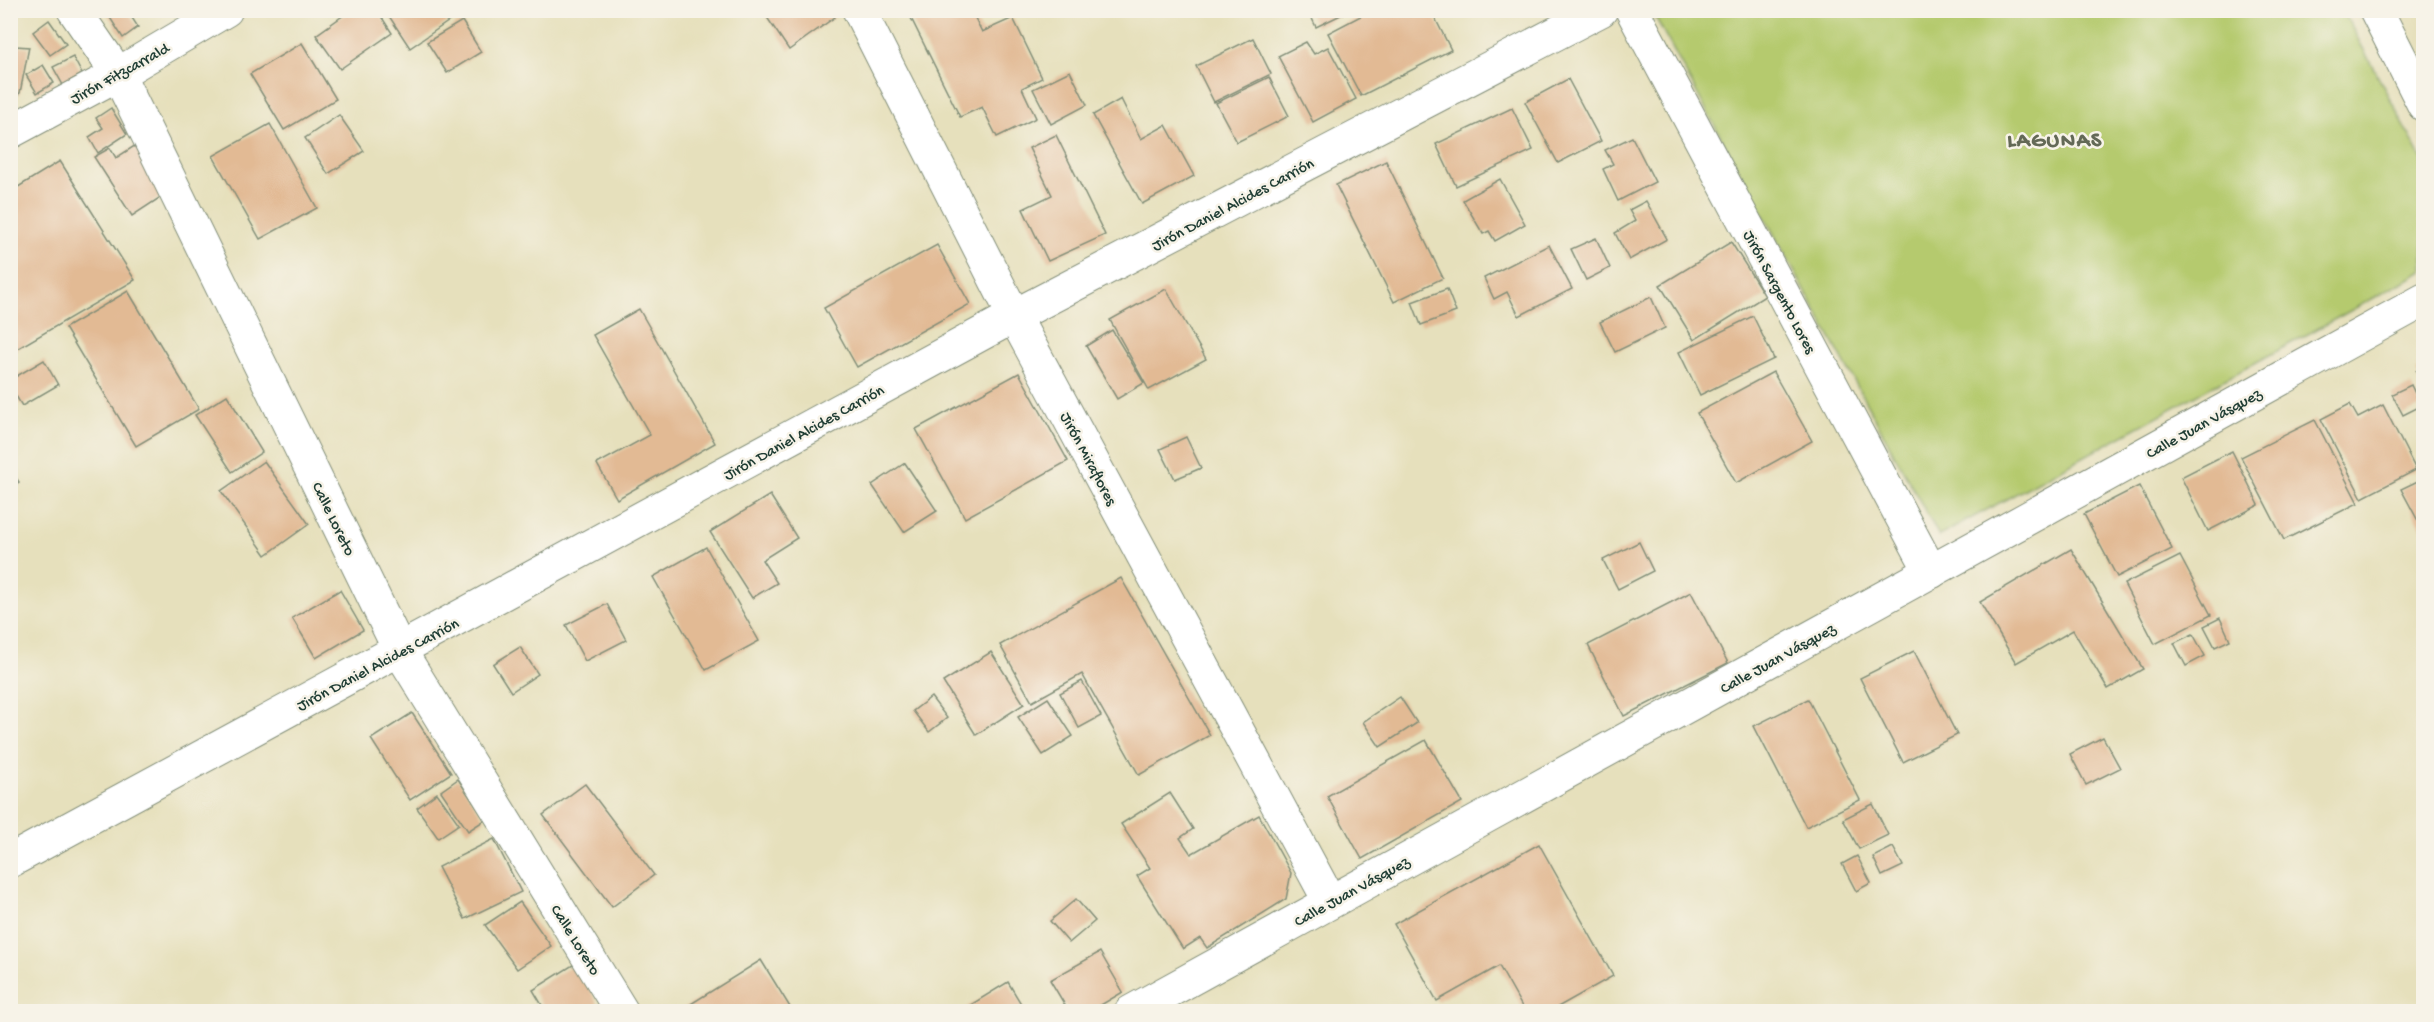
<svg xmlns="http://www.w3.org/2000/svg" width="2434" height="1022" viewBox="0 0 2434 1022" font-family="'Gochi Hand',sans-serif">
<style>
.park{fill:#b5ca6e;stroke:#6a8451;stroke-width:1.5}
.building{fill:#e2ba94}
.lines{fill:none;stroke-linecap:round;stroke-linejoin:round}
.street-casing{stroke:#828e78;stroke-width:35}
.street{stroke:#fff;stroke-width:33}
.labels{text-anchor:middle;stroke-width:5;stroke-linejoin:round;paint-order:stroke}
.street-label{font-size:16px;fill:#1f3d34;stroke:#f7f3e8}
.district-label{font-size:22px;font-weight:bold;letter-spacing:1.5px;fill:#636956;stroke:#f7f3e8}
</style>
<rect width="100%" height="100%" fill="#f7f3e8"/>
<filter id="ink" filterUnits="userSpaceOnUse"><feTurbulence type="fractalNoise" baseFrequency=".0167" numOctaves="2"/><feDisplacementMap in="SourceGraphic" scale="12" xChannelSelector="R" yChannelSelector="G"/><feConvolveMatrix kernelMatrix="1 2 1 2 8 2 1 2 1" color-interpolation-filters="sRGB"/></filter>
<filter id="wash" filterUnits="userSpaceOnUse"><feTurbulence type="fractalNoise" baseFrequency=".008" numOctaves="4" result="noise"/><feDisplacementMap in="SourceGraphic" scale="24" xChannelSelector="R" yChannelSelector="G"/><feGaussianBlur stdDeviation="1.35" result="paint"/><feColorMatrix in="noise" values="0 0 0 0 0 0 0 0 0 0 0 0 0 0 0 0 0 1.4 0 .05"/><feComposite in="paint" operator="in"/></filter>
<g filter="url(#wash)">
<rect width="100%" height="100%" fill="#e6e0bc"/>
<path class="park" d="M 1652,11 L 2343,11 L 2423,161 L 2423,271 L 1939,536 Z"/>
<g id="blocks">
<g class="building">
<path d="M 105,10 L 127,10 L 138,27 L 123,38 Z"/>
<path d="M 351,10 L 377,10 L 392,33 L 340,69 L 316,35 Z"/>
<path d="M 385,10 L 465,10 L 410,48 Z"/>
<path d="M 762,10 L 831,10 L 835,17 L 789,50 Z"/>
<path d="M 907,10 L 971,10 L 982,32 L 1013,18 L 1042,78 L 1022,88 L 1036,118 L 997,137 L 982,107 L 960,117 Z"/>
<path d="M 1308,10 L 1351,10 L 1316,27 Z"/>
<path d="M 1372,10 L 1431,10 L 1451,50 L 1361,96 L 1328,33 Z"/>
<path d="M 49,20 L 66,44 L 50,55 L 33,32 Z"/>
<path d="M 462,21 L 481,52 L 447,73 L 427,42 Z"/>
<path d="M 10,36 L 16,46 L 29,47 L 20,93 L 10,99 Z"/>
<path d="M 1253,38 L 1271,74 L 1214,102 L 1196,66 Z"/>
<path d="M 1306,42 L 1314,54 L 1328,47 L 1356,99 L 1313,122 L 1278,56 Z"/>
<path d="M 302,43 L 336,99 L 284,130 L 250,74 Z"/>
<path d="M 73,57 L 82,74 L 63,85 L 53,67 Z"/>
<path d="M 43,65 L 54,83 L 37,93 L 26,75 Z"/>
<path d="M 1070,71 L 1087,105 L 1051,124 L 1033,89 Z"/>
<path d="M 1269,77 L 1289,116 L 1237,142 L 1216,103 Z"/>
<path d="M 1568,79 L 1601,141 L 1558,163 L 1525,102 Z"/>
<path d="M 1121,99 L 1141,139 L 1166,125 L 1194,176 L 1142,204 L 1093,115 Z"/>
<path d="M 111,108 L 127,134 L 98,153 L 89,137 L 103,128 L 96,118 Z"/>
<path d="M 1512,108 L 1533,150 L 1456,186 L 1436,144 Z"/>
<path d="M 339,115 L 364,151 L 328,174 L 305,138 Z"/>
<path d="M 270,124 L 317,208 L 260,239 L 213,156 Z"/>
<path d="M 1056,135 L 1105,235 L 1048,261 L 1023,209 L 1052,195 L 1029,148 Z"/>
<path d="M 1632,137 L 1655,182 L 1618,201 L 1603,169 L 1613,164 L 1605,150 Z"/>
<path d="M 136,145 L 167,193 L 132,216 L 94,157 L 110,148 L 116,158 Z"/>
<path d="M 60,161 L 135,280 L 10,353 L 10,192 Z"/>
<path d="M 1386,161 L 1443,278 L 1394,302 L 1336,185 Z"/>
<path d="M 1500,179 L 1525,224 L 1495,241 L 1489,231 L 1483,234 L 1463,200 Z"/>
<path d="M 1646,201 L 1667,239 L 1629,260 L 1615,233 L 1635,221 L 1629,210 Z"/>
<path d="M 1596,238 L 1610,268 L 1586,280 L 1571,249 Z"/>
<path d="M 1731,242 L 1765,296 L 1694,340 L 1660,285 Z"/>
<path d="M 937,245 L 970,304 L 857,367 L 824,308 Z"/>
<path d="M 1549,245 L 1572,289 L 1519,316 L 1507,292 L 1494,299 L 1484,278 Z"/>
<path d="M 1166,289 L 1206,359 L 1149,390 L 1110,320 Z"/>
<path d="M 1447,289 L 1456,312 L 1421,325 L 1412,302 Z"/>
<path d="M 128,291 L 199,409 L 136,446 L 65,328 Z"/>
<path d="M 1651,297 L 1665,328 L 1615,352 L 1600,322 Z"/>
<path d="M 639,309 L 715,443 L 617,499 L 597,464 L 650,435 L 593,335 Z"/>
<path d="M 1753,316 L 1774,359 L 1700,395 L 1679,352 Z"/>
<path d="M 1112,330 L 1144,383 L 1117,399 L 1086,346 Z"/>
<path d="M 44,360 L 58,385 L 22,406 L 10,386 L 10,380 Z"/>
<path d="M 2424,367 L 2424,387 L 2416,371 Z"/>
<path d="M 1773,372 L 1812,441 L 1736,483 L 1697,413 Z"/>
<path d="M 1019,373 L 1068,461 L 965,518 L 916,429 Z"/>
<path d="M 2411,385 L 2421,406 L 2403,415 L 2392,394 Z"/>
<path d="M 227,395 L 262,452 L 232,472 L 195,415 Z"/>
<path d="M 2350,404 L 2358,418 L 2383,405 L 2416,470 L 2362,498 L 2321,419 Z"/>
<path d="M 2315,420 L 2358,503 L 2284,540 L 2241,457 Z"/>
<path d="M 1186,437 L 1201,468 L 1175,479 L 1160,449 Z"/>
<path d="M 2232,451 L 2259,505 L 2208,531 L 2181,477 Z"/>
<path d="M 264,461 L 309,524 L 266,555 L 221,491 Z"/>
<path d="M 905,463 L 937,511 L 904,532 L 872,485 Z"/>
<path d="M 10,469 L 19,482 L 10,488 Z"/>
<path d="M 2424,478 L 2424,532 L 2401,489 Z"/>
<path d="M 2139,486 L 2172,549 L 2117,577 L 2084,514 Z"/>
<path d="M 770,495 L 797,538 L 762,560 L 777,583 L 752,598 L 710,532 Z"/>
<path d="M 1639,542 L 1653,571 L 1618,589 L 1603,560 Z"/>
<path d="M 706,547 L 759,641 L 706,670 L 653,577 Z"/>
<path d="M 2071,549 L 2143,669 L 2108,689 L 2073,630 L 2016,663 L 1980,602 Z"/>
<path d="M 2180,556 L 2211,615 L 2155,644 L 2124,584 Z"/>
<path d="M 1121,578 L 1210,735 L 1139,775 L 1082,674 L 1032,702 L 1000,645 Z"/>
<path d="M 340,590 L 363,630 L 316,658 L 292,618 Z"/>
<path d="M 1691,592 L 1728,663 L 1624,716 L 1588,645 Z"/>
<path d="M 607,604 L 626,640 L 585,661 L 566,625 Z"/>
<path d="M 2220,618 L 2230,640 L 2215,647 L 2204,626 Z"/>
<path d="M 2193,634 L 2205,656 L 2186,666 L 2174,643 Z"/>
<path d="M 520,647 L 538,674 L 511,692 L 493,664 Z"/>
<path d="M 1914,651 L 1957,735 L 1903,762 L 1860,678 Z"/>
<path d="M 991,652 L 1024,704 L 976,735 L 943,682 Z"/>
<path d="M 1082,681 L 1101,716 L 1079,728 L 1060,693 Z"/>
<path d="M 931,697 L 947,718 L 929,732 L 913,711 Z"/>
<path d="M 1400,697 L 1417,723 L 1380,747 L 1363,722 Z"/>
<path d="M 1048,698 L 1073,736 L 1043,755 L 1018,717 Z"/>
<path d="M 1808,699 L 1860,800 L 1806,827 L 1754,726 Z"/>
<path d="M 412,713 L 451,773 L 410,800 L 371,739 Z"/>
<path d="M 2103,737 L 2120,768 L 2086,785 L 2070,754 Z"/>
<path d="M 1426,740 L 1462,802 L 1362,859 L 1327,796 Z"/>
<path d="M 458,779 L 485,820 L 468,831 L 441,791 Z"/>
<path d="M 585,784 L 654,875 L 612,907 L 543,815 Z"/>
<path d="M 437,793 L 459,824 L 438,838 L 417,808 Z"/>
<path d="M 1170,793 L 1193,829 L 1180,838 L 1191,854 L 1259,815 L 1291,873 L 1286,899 L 1207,948 L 1200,938 L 1183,949 L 1137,876 L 1150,868 L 1121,824 Z"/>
<path d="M 1873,804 L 1888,835 L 1859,849 L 1843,819 Z"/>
<path d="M 494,839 L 521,892 L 465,919 L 438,867 Z"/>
<path d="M 1539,844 L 1613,976 L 1549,1012 L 1525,1012 L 1499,966 L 1437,1001 L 1394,924 Z"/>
<path d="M 1893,847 L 1903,866 L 1882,876 L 1873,857 Z"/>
<path d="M 1857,856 L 1871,883 L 1856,891 L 1842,864 Z"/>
<path d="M 1076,899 L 1095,921 L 1069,943 L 1050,921 Z"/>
<path d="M 520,902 L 551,946 L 517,969 L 485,925 Z"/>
<path d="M 1100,952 L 1123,992 L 1089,1012 L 1069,1012 L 1050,980 Z"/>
<path d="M 761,960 L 793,1012 L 678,1012 Z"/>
<path d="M 576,963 L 602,1012 L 546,1012 L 533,990 Z"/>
<path d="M 1008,982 L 1026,1012 L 959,1012 Z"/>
</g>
</g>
</g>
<g filter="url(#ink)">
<use href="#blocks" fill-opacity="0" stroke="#828e78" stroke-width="1.5"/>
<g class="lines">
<defs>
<g id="street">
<path d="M 74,10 L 118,74 L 400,651 L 622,1012"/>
<path d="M 859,10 L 1014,316 L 1330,902"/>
<path d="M 1632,10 L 1931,572"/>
<path d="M 2376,10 L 2424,105"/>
<path d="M 10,132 L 118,74 L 226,10"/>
<path d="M 10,861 L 1014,316 L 1601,10"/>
<path d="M 1131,1012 L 2424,300"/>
</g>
</defs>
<use href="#street" class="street-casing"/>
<use href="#street" class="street"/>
</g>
</g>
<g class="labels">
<g class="street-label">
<text transform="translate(119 72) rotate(-29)" y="6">Jirón Fitzcarrald</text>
<text transform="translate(1232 203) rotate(-28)" y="6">Jirón Daniel Alcides Carrión</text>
<text transform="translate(1781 291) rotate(62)" y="6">Jirón Sargento Lores</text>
<text transform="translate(2203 422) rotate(-29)" y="6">Calle Juan Vásquez</text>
<text transform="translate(803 431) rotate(-29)" y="6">Jirón Daniel Alcides Carrión</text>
<text transform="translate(1090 458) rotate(62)" y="6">Jirón Miraflores</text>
<text transform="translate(335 518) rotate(64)" y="6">Calle Loreto</text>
<text transform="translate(1777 657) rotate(-29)" y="6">Calle Juan Vásquez</text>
<text transform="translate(377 663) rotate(-28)" y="6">Jirón Daniel Alcides Carrión</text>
<text transform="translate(1351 890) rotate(-29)" y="6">Calle Juan Vásquez</text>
<text transform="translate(577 939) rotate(58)" y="6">Calle Loreto</text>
</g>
<g class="district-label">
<text x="2055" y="146">LAGUNAS</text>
</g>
</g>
<rect width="2434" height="1022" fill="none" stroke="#f7f3e8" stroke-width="36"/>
</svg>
